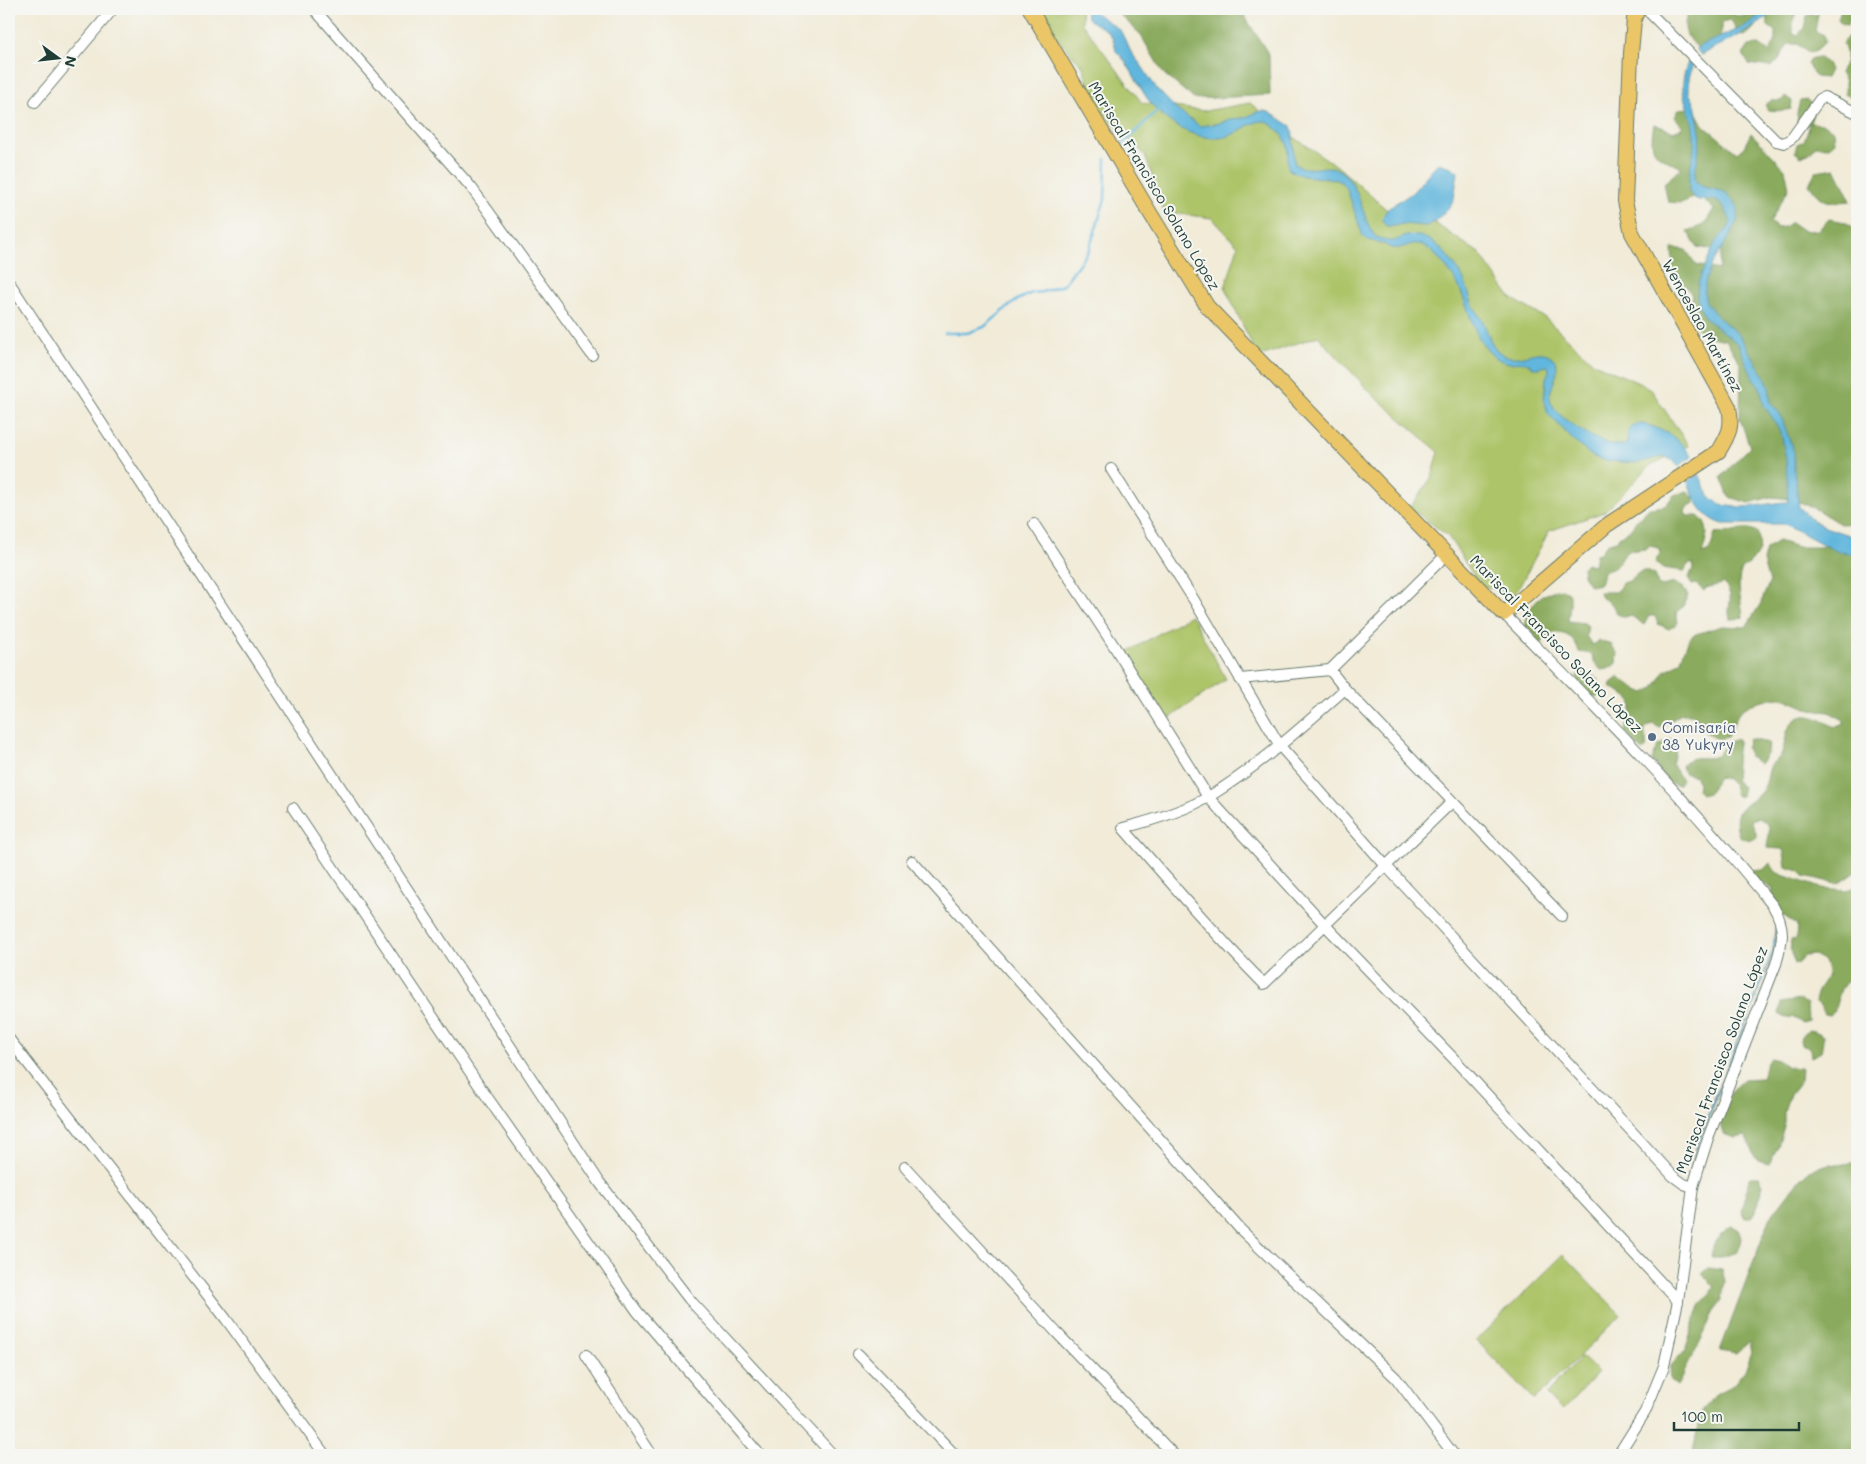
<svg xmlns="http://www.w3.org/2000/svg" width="1866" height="1464" viewBox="0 0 1866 1464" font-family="Mali,sans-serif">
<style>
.green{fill:#adc469;stroke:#66804e}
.forest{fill:#8aaa5d;stroke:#547448}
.water{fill:#61b6dd;stroke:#407a88}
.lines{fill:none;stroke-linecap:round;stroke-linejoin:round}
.stream{stroke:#61b6dd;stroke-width:2.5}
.minor-casing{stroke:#687a6d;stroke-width:12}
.major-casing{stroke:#687a6d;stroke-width:16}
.minor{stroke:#fff;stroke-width:10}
.major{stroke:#ebc669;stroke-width:14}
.service-dot{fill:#5c6f8a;stroke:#f6f6f2;stroke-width:2}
.labels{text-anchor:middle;stroke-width:4;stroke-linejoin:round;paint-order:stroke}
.street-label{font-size:15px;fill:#1f3d34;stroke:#f6f6f2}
.service-label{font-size:15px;fill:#4e5e75;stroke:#f6f6f2;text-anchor:start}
</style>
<rect width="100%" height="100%" fill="#f6f6f2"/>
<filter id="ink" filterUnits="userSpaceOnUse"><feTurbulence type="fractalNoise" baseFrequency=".02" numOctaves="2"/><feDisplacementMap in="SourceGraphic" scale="10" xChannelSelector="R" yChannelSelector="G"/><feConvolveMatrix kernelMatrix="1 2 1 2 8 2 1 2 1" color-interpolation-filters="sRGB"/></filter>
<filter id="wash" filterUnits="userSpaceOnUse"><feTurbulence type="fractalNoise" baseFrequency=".0096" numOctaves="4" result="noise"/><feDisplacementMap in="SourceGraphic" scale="20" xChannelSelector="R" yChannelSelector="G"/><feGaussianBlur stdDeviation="1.12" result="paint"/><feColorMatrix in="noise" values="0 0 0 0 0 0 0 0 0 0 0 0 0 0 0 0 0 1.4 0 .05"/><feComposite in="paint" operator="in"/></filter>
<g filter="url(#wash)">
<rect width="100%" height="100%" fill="#f1ebd8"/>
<g class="green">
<path d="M 1029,9 L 1081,9 L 1082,23 L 1142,103 L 1205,111 L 1250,103 L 1289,134 L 1337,166 L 1386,209 L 1430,220 L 1479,253 L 1511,298 L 1545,318 L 1594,363 L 1650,388 L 1689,446 L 1651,465 L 1604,512 L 1549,531 L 1515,595 L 1480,585 L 1448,536 L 1410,508 L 1432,477 L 1439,452 L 1372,394 L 1318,336 L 1258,357 L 1225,288 L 1238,246 L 1212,218 L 1164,212 L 1145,155 L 1094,105 L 1083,66 Z"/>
<path d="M 1191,615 L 1226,679 L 1161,724 L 1124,654 Z"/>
<path d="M 1563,1255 L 1621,1315 L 1534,1400 L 1476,1340 Z"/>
<path d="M 1581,1356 L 1598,1372 L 1563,1410 L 1546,1395 Z"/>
</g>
<g class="forest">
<path d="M 1114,9 L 1240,9 L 1269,55 L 1270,95 L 1194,99 L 1163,73 L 1140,34 Z"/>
<path d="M 1697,9 L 1726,9 C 1731,14 1738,17 1745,16 L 1749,9 L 1761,9 C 1763,19 1753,30 1745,36 L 1737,34 L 1733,23 L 1729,20 L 1722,22 C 1723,40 1716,42 1702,48 C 1683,44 1678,14 1697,9 Z"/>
<path d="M 1767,9 L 1797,9 L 1793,22 L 1793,33 L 1798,35 L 1804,28 L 1807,15 L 1818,14 L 1815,31 L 1824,35 L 1825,42 C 1819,48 1816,52 1807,52 L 1797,44 L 1788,44 L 1778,61 L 1771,67 L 1749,64 L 1743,55 L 1749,46 L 1759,45 L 1770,52 L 1775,40 L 1775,31 L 1768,26 Z"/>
<path d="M 1841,9 L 1857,9 L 1847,25 L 1842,24 L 1838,19 Z"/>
<path d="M 1854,36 L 1857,37 L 1857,75 L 1855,84 L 1857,86 L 1857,97 L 1850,97 L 1845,94 L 1845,81 L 1840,73 C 1846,62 1849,56 1843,44 L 1847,37 Z"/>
<path d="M 1818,57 L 1827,63 L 1830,70 L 1826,78 L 1816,77 L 1807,64 L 1810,59 Z"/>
<path d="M 1785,96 L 1792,101 L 1791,109 C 1784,111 1776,111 1768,110 L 1765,105 L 1772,100 C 1778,102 1782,102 1785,96 Z"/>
<path d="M 1807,100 L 1815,107 L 1810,123 L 1824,124 L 1834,131 L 1835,142 L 1829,147 L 1815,146 L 1810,153 L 1801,157 L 1795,152 L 1797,144 L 1804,141 L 1810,124 L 1804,126 L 1798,124 L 1797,113 L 1800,101 Z"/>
<path d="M 1694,108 L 1703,125 L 1737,153 L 1744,147 L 1751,133 L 1785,169 L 1789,188 L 1770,222 L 1777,228 L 1784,227 L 1791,222 L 1804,231 L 1818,230 L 1829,219 L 1845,222 L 1854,228 L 1857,228 L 1857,523 L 1840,524 L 1814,508 L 1792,499 L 1771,497 L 1749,503 L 1729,497 L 1721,477 L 1750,447 L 1740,419 L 1741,365 L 1726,340 L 1706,336 L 1696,327 L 1691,293 L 1673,270 L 1672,248 L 1686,250 L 1696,265 L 1719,270 L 1721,251 L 1697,247 L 1687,231 L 1704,225 L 1714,209 L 1697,195 L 1681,203 L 1668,202 L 1664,183 L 1682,168 C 1656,155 1648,155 1654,124 L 1674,132 L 1683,127 L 1675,117 L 1679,109 Z"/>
<path d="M 1835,168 L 1851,201 C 1827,203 1824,204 1809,184 L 1816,171 Z"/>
<path d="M 1688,491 L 1694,498 L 1694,503 L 1686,508 L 1685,514 L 1689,516 L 1698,516 C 1712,527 1706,540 1702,554 L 1710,551 L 1715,533 C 1721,532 1727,533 1733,532 C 1743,530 1747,526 1757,532 C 1761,543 1761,553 1752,561 C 1748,566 1743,566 1741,572 C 1736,584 1742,604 1743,617 L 1736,620 L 1730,619 C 1726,603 1736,600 1724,583 L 1706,588 L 1704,591 L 1696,584 L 1692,585 L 1688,579 L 1693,569 L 1692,563 L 1687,565 L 1685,571 L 1661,568 L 1655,561 L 1661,552 L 1659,548 L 1650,546 L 1645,549 L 1627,551 L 1614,568 L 1604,572 L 1600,584 L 1590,586 L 1583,575 L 1582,568 L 1586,563 L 1594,565 L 1596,554 L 1600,553 C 1607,544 1604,544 1617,541 L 1619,537 L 1632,528 L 1637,519 L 1642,516 L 1649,508 L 1665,506 L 1674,495 Z"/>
<path d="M 1778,541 L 1798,547 L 1820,547 L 1830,544 L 1857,550 L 1857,873 L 1855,872 L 1841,882 L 1836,883 L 1804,876 L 1799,871 L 1786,867 L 1784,852 L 1782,849 L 1767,848 C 1768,834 1775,823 1757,818 L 1751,820 L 1756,833 L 1756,838 C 1750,841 1745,839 1739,836 C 1727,800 1757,808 1766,783 C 1768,777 1768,771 1771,765 C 1773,762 1777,760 1780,757 C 1787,746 1783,728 1796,719 C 1810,710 1824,723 1836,727 L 1844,724 L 1844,720 L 1829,712 L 1811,710 L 1786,699 L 1778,698 L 1760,701 L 1745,707 L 1739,712 L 1727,737 C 1709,744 1702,726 1692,714 L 1681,714 L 1660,728 L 1653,724 L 1645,728 C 1643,736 1648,741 1646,748 L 1642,751 L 1625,732 C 1626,717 1635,714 1631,700 L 1619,691 L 1610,687 L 1611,683 L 1619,677 L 1636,689 L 1645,693 L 1654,688 L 1666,670 L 1673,667 L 1681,660 L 1688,641 L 1693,635 L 1722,626 L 1746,627 L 1761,603 L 1769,583 L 1763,561 L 1766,549 Z"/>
<path d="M 1641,571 L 1646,571 L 1654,575 L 1659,587 L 1674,583 L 1683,588 L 1688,595 L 1684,606 L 1676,612 L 1678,623 L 1669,629 L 1658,624 L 1655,616 L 1649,616 L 1644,625 L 1630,615 L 1625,617 L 1617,614 L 1612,604 L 1601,597 L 1599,592 L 1617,592 L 1622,583 L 1629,581 Z"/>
<path d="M 1562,589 L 1570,595 L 1570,605 L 1568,621 L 1584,623 L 1588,626 L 1586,636 L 1592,645 L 1600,641 L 1610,643 L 1618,654 L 1617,663 L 1608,669 L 1601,670 L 1595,663 L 1591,654 L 1579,652 C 1575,637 1566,632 1551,633 L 1540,645 L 1530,649 L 1522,641 C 1524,632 1525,623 1528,614 C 1531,600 1549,590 1562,589 Z"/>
<path d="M 1584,673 L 1598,678 L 1601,695 L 1589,698 L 1577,694 L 1577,676 Z"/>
<path d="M 1670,739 L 1677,745 L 1672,764 L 1682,780 L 1678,785 L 1667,782 L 1652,760 L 1658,746 Z"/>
<path d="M 1738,739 C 1739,744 1737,746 1737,751 C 1736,760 1736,770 1735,780 L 1743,787 L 1741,796 L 1737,796 L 1734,793 L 1735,787 L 1727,779 L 1718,777 L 1708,794 L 1701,794 L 1697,790 L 1698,785 L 1696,776 L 1684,773 L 1682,766 C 1691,753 1702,760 1714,757 C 1722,755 1721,747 1727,743 C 1730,741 1735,740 1738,739 Z"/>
<path d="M 1749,739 L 1769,743 L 1768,753 L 1760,764 L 1750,757 L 1746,748 Z"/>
<path d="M 1770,863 L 1776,872 L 1782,875 L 1821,888 L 1846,890 L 1857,887 L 1857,956 L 1851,975 L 1841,989 L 1834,1011 L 1829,1015 L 1825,1014 L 1821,1007 L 1815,1001 L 1818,990 L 1828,975 L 1824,961 L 1814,955 L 1804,956 L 1797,964 L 1794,965 L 1790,940 L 1796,939 L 1797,925 L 1774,909 L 1772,898 L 1773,889 L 1749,876 L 1750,871 L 1763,870 Z"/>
<path d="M 1799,1000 L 1807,1004 L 1808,1021 L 1803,1023 L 1792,1017 L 1786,1018 L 1779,1014 L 1781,1003 Z"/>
<path d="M 1809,1030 L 1814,1031 L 1823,1036 L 1823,1040 L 1821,1052 L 1811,1057 L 1810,1049 L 1808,1047 L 1803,1046 L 1800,1041 L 1801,1036 Z"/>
<path d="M 1770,1058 L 1778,1060 L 1788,1067 L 1802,1068 L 1801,1080 L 1790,1094 L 1784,1112 L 1784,1126 L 1778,1146 L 1769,1164 C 1750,1161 1754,1150 1746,1136 L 1734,1138 L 1724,1134 L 1720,1120 L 1724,1105 L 1734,1088 L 1744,1079 L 1762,1078 L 1766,1064 Z"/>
<path d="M 1857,1162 L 1857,1455 L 1695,1455 L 1693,1452 L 1700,1415 L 1715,1394 L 1733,1385 L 1745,1370 L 1752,1352 L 1750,1341 L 1736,1354 L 1720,1351 L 1770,1218 L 1799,1180 L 1810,1170 L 1829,1164 L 1839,1165 Z"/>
<path d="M 1750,1177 L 1759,1177 L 1763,1185 L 1755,1211 L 1751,1218 L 1745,1218 L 1741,1211 Z"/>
<path d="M 1731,1226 L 1738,1229 L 1741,1238 L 1738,1252 L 1721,1257 L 1712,1257 C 1712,1241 1719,1235 1731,1226 Z"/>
<path d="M 1709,1268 L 1722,1270 L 1725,1281 L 1722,1300 L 1713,1312 L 1705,1332 L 1677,1386 L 1671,1381 L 1670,1367 L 1685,1350 L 1700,1306 L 1715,1287 L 1702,1274 Z"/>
</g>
<g class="water">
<path d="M 1085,9 L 1093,9 L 1094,12 L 1120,30 L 1132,54 L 1141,65 L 1156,88 L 1177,110 L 1200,126 L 1221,123 L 1229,119 L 1244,118 L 1257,112 L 1263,111 L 1269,112 L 1291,126 C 1295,139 1292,151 1295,164 C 1311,174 1324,163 1337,169 C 1361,181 1360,216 1375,236 C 1379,238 1384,241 1389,241 C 1396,242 1401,237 1407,236 C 1417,234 1428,238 1436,244 C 1446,253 1458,268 1464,280 C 1468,288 1469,297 1473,305 C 1476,311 1480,316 1483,322 C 1488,331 1489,341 1496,349 C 1516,370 1537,342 1553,358 C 1565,372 1546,388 1551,402 C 1558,420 1607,452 1627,444 C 1627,439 1627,432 1630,428 C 1639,416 1671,434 1680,442 C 1684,446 1688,452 1692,457 L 1678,466 L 1673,461 L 1664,456 L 1638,463 L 1606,461 L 1593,457 L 1577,444 L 1548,414 L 1544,401 L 1546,378 L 1549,371 L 1548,366 C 1544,366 1541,368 1537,368 C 1531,368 1530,363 1524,362 C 1517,362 1512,364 1505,362 C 1476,354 1470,310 1459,287 C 1452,274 1441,260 1431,251 C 1414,235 1407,251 1391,248 C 1388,247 1385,244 1381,243 C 1374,241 1370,242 1363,237 L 1347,189 L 1341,182 L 1335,179 L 1303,176 L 1289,170 C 1286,163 1288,157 1288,149 C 1287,136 1276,128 1266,121 C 1248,120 1236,138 1219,138 C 1190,139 1160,120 1145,95 C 1135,80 1129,63 1116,51 C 1111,18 1088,32 1085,9 Z"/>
<path d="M 1764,9 L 1773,9 C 1767,25 1718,45 1701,55 L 1696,48 C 1713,38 1756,27 1764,9 Z"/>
<path d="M 1689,60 L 1693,64 L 1689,78 L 1689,93 L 1695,104 L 1701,136 L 1695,175 L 1696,182 L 1704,187 L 1725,192 L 1738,207 L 1738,218 L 1731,234 L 1712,264 L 1706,279 L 1704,291 L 1706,302 L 1716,315 L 1739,335 L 1762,372 L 1769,386 L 1771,403 L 1780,414 L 1794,452 L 1794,469 L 1799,507 L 1815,522 L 1825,527 L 1857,538 L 1857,556 L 1830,548 L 1785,524 L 1723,524 C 1702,517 1696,502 1688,482 L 1699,474 C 1702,480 1705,489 1709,495 C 1726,517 1766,502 1788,502 L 1786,460 L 1782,437 L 1774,420 L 1764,406 L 1760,387 L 1753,378 L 1738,344 L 1704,317 L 1697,298 L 1698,284 L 1701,275 L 1716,241 L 1728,229 L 1731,222 C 1716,182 1703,213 1689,192 C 1687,174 1695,155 1694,137 C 1693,106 1673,96 1689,60 Z"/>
<path d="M 1438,163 L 1451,167 L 1458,172 L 1454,198 L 1450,206 L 1436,221 L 1426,226 L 1402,224 L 1395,226 L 1386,226 L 1382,220 C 1385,204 1404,201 1414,191 C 1422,182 1429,172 1438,163 Z"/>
<path d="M 1776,928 L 1775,950 L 1700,1140 L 1688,1176 L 1698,1140 L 1773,950 L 1775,929 Z"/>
</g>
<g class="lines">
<g class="stream">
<path d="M 1122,145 L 1159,109"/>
<path d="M 945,333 L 967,333 L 984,327 L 1017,300 L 1032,293 L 1042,292 L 1063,285 L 1089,250 L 1105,199 L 1106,159"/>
</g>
</g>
</g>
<g filter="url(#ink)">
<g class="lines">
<defs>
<g id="minor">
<path d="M 314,9 L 471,187 L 592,355"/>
<path d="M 1646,9 L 1776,141 L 1784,143 L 1792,138 L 1820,99 L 1824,97 L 1857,113"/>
<path d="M 35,102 L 113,9"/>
<path d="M 9,282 L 600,1183 L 689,1299 L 833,1455"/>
<path d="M 1111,469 L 1194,600 L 1280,746 L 1386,866 L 1673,1176 L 1684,1184 L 1693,1187"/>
<path d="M 1034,524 L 1114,646 L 1208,797 L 1325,925 L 1454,1059 L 1678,1301"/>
<path d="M 1504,614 C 1597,708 1690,802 1773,906 C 1786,928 1783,940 1776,964 L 1708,1138 L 1698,1170 L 1693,1187 L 1678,1301 L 1664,1366 L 1645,1412 L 1618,1455"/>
<path d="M 1330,670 L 1345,689 L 1562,916"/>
<path d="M 1240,679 L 1330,670 L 1447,554"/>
<path d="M 1345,689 C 1302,727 1259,766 1210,796 C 1187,810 1150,821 1123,828 C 1169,881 1215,934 1264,984 L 1452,802"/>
<path d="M 293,808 L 478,1084 L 637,1311 L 760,1455"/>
<path d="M 912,861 L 1240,1229 L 1396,1378 L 1454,1455"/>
<path d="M 9,1039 L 226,1319 L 325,1455"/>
<path d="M 905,1167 L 1057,1333 L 1174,1455"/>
<path d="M 858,1354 L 955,1455"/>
<path d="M 586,1355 L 652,1455"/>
</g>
<path id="major" d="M 1030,9 L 1147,208 L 1207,306 L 1504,614 L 1607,525 L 1719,451 C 1729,434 1733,427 1729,407 L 1632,233 L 1625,201 L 1631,53 L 1634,19 L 1638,9"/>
</defs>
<use href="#minor" class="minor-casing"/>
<use href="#major" class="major-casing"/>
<use href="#minor" class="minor"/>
<use href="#major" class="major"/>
</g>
</g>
<circle class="service-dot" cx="1652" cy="737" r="5"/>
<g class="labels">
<g class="street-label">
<text transform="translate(1154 186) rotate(59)" y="5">Mariscal Francisco Solano López</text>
<text transform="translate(1702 326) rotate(61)" y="5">Wenceslao Martínez</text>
<text transform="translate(1556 644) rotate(46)" y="5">Mariscal Francisco Solano López</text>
<text transform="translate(1722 1060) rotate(-70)" y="5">Mariscal Francisco Solano López</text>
</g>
<g class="service-label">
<text x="1662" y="733">Comisaría<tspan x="1662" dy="17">38 Yukyry</tspan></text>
</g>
</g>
<rect width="1866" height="1464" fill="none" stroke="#f6f6f2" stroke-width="30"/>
<g transform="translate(58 58) rotate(105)" stroke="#f6f6f2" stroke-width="4" paint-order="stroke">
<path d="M0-4L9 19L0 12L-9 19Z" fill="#1f3d34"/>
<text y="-8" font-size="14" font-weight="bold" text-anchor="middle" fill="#1f3d34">N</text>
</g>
<path d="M1674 1422v8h125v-8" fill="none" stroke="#1f3d34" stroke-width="2.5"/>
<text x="1681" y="1422" font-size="15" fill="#1f3d34" stroke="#f6f6f2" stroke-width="4" paint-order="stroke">100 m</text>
</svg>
